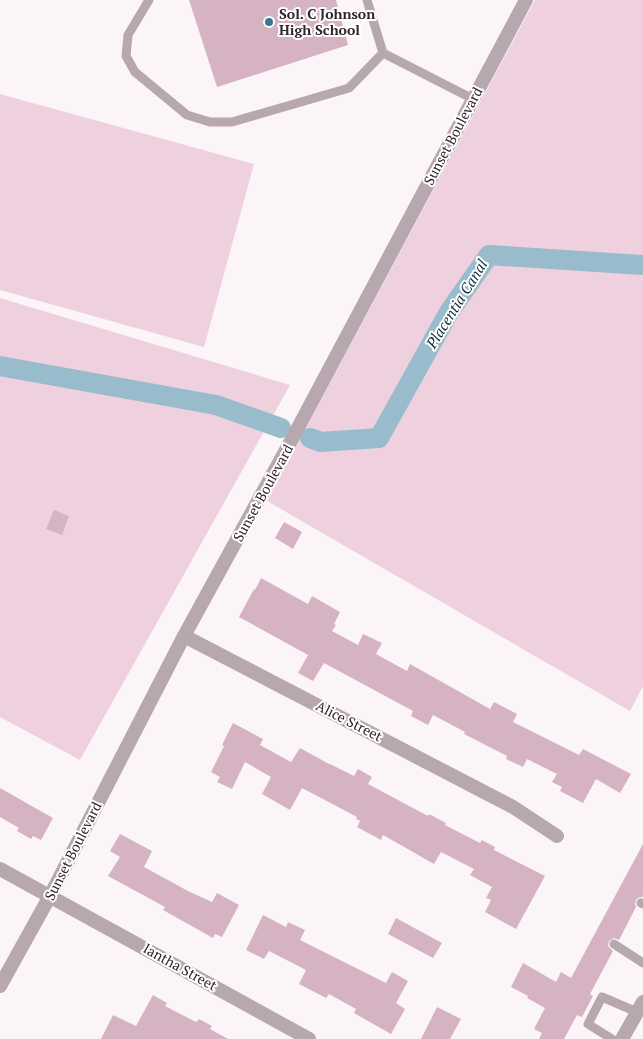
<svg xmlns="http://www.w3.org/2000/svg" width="643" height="1039" viewBox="0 0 643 1039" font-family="'PT Serif',serif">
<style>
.green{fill:#eed0de}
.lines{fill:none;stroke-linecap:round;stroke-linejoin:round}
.canal{stroke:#98bccb;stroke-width:20}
.building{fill:#d5b3c3}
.service{stroke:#b7a7ae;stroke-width:9}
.minor{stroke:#b7a7ae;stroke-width:14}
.poi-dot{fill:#39768c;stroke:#fff;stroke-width:2}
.labels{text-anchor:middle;stroke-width:4;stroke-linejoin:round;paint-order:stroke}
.poi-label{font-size:14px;font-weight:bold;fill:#31232a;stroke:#fff;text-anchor:start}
.street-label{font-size:14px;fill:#31232a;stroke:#fff}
.water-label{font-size:15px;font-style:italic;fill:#0c2f3b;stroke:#fff}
</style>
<rect width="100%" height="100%" fill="#fcf5f8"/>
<g class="green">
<path d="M 535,0 L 643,0 L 643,686 L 630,711 L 267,501 Z"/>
<path d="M 0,94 L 254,164 L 204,347 L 0,290 Z"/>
<path d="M 0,298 L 290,385 L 80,760 L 0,717 Z"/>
</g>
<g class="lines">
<g class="canal">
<path d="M 0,366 L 216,405 L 281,428"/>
<path d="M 310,438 L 321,442 L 379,438 L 449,312 L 489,255 L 643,265"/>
</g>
</g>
<g class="building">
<path d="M 189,0 L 336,0 L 348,45 L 217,87 Z"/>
<path d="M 54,510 L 69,516 L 62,535 L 46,529 Z"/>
<path d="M 284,522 L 302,532 L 293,549 L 275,538 Z"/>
<path d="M 261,578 L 308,604 L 312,596 L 340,612 L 334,624 L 336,625 L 332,631 L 358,645 L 363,634 L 382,643 L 376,654 L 407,671 L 410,664 L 490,709 L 494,702 L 517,714 L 513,722 L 579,755 L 583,749 L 631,774 L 620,793 L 596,779 L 583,803 L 560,791 L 562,787 L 552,782 L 557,774 L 527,759 L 523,767 L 506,759 L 507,756 L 464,734 L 465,732 L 433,715 L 428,725 L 411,716 L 413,711 L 324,663 L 313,681 L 298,673 L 308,655 L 239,617 L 254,589 L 255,590 Z"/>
<path d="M 233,723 L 263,739 L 260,745 L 291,762 L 300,748 L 329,764 L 330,764 L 354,776 L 358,769 L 372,777 L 368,784 L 428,816 L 429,814 L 446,823 L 445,825 L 480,843 L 482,840 L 495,847 L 494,850 L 545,876 L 516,929 L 485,912 L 491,900 L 486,898 L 492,887 L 470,875 L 474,869 L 441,852 L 434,864 L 383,835 L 381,840 L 357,827 L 360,821 L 356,819 L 357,817 L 302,788 L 290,810 L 262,794 L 271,777 L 245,762 L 232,789 L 217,782 L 220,777 L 211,772 L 224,746 L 222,745 Z"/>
<path d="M 0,788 L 53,818 L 41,840 L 33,836 L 31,839 L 17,831 L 19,828 L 0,817 Z"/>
<path d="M 120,834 L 152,851 L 144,867 L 188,891 L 212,902 L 217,893 L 239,905 L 222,937 L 215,934 L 213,938 L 163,910 L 165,907 L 108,876 L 120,857 L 110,851 Z"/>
<path d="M 643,844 L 643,895 L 642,897 L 638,898 L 636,900 L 635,904 L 636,907 L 619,940 L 614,938 L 609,941 L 608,946 L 613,951 L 590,994 L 593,996 L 582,1017 L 577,1015 L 564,1039 L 539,1039 L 542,1033 L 534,1029 L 545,1008 L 527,998 L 528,996 L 511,987 L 523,963 L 556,982 L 561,972 L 571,978 Z"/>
<path d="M 263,915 L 286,927 L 288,922 L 305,930 L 300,940 L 386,983 L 392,972 L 408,981 L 396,1003 L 405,1009 L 391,1034 L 354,1013 L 356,1009 L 329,994 L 326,998 L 299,984 L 306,970 L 269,951 L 264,959 L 246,950 Z"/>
<path d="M 396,918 L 442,943 L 433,958 L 388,934 Z"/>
<path d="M 153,995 L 167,1003 L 165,1006 L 196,1022 L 199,1019 L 212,1026 L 210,1029 L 228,1039 L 101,1039 L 113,1015 L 136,1026 Z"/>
<path d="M 437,1007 L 461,1019 L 450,1039 L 421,1039 Z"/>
</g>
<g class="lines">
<g class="service">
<path d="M 149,0 L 128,35 L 126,56 L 135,72 L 187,115 L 210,122 L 232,122 L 349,88 L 383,53"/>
<path d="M 367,0 L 383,53 L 473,99"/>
<path d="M 641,903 L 643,904"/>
<path d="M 614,944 L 643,963"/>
<path d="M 612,1039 L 588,1024 L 602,997 L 637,1012"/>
</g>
<g class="minor">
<path d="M 184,636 L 513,807 L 557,836"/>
<path d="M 0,869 L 309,1039"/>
<path d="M 0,986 L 50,896 L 184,636 L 292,439 L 526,0"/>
<path d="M 622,1039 L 643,1002"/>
</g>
</g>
<circle class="poi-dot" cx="269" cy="22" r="5"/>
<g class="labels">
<g class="poi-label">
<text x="279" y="19">Sol. C Johnson<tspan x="279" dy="16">High School</tspan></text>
</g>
<g class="street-label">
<text transform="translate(453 136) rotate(-62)" y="5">Sunset Boulevard</text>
<text transform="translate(263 493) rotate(-61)" y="5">Sunset Boulevard</text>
<text transform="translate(349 721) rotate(27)" y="5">Alice Street</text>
<text transform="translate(73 851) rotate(-63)" y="5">Sunset Boulevard</text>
<text transform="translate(180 967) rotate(29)" y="5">Iantha Street</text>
</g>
<g class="water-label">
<text transform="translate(457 304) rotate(-58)" y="5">Placentia Canal</text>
</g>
</g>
</svg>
